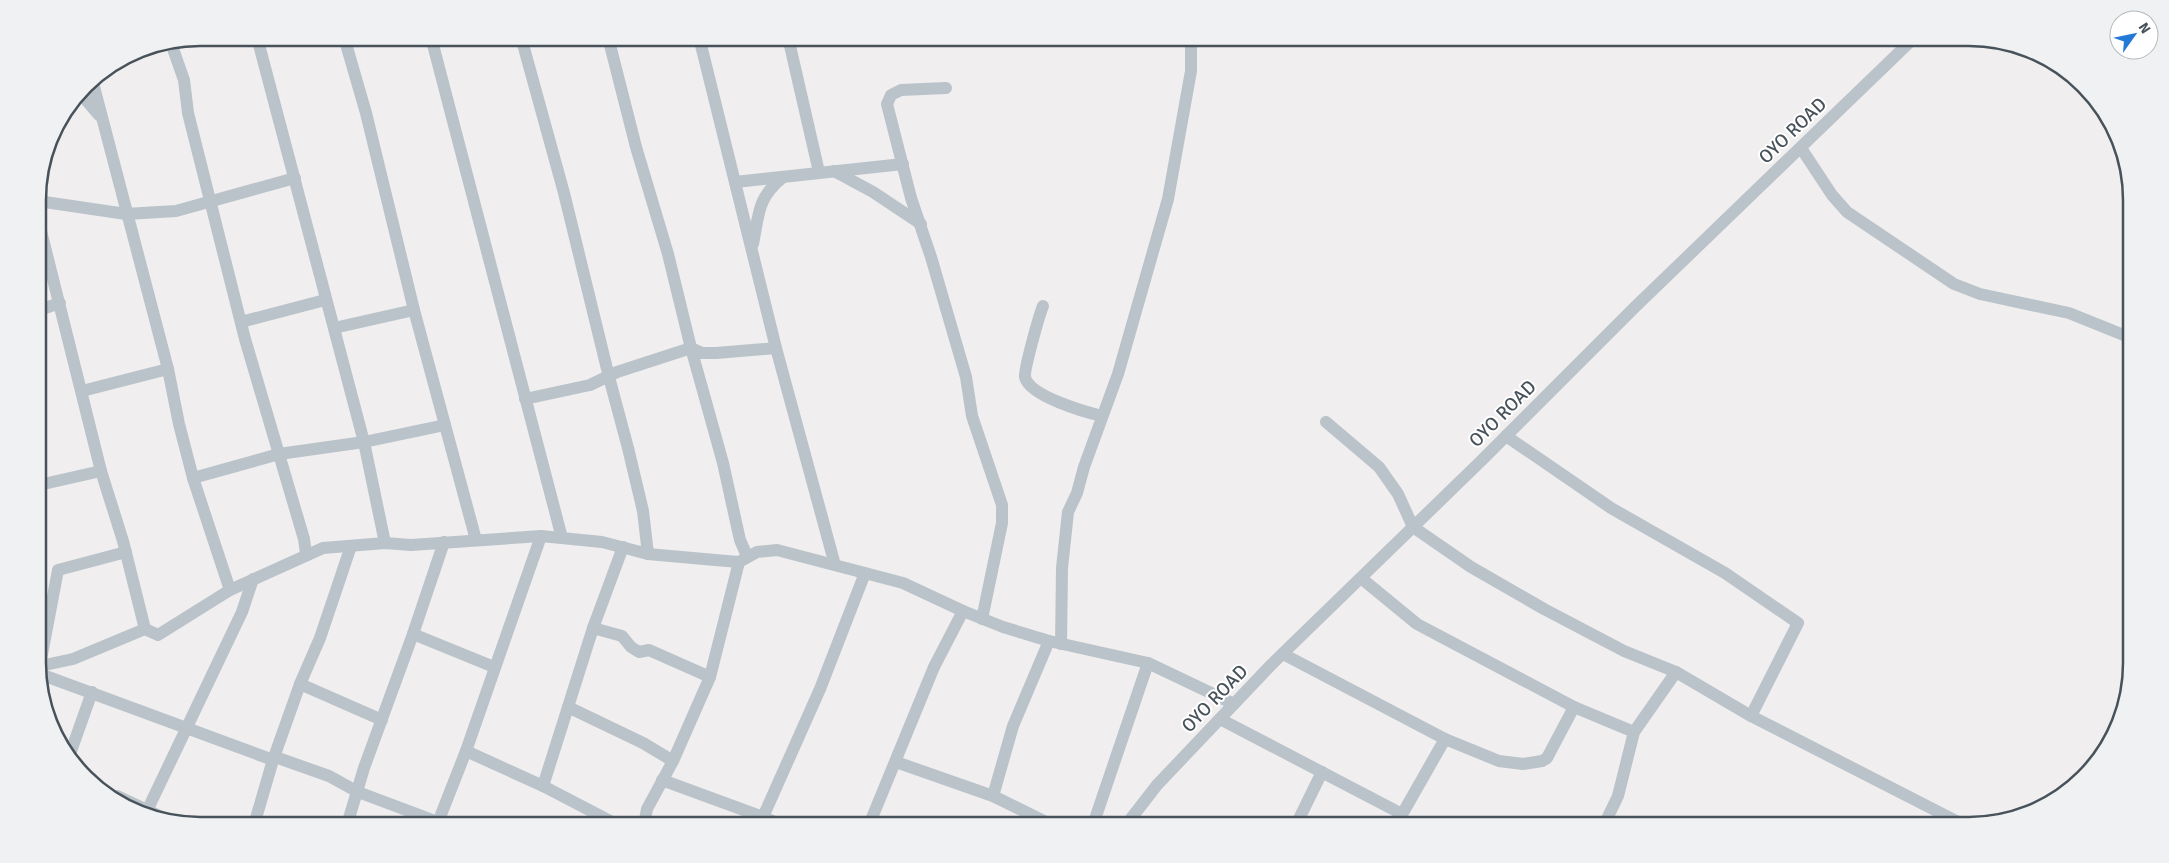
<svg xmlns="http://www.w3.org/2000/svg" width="2169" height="863" viewBox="0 0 2169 863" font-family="Signika,sans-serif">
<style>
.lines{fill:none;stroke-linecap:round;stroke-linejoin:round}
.minor{stroke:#bac3ca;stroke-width:12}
.labels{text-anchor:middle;stroke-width:4;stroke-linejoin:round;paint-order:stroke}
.street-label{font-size:19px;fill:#47525a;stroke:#fff}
.rim{fill:none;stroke:#47525a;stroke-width:2.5}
</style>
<rect width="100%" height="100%" fill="#f0eeee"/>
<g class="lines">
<g class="minor">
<path d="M 257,37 L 364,442 L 385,543"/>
<path d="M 344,37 L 366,113 L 414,310 L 476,540"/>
<path d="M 431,37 L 562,538"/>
<path d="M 521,37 L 564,193 L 609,377 L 628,448 L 643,511 L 648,554"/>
<path d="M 608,37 L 636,147 L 668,254 L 691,348 L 723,463 L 740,540 L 747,556"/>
<path d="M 699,37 L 776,348 L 835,565"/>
<path d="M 788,37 L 819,172"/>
<path d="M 171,43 L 184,80 L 188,113 L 245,339 L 304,539 L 306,554"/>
<path d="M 92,79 L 168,369 L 179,424 L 193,478 L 230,590"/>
<path d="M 946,88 L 901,90 L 891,95 L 887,104 L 911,198 L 931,257 L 966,377 L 972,416 L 1002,505 L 1002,523 L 982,619"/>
<path d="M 81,94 L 99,115"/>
<path d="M 1801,148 L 1832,195 L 1847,212 L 1954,284 L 1980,294 L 2069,313 L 2131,338"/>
<path d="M 834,171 L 873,192 L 921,224"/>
<path d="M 735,182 L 903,164"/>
<path d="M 38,201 L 126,214 L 176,211 L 295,178"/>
<path d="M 38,219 L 101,471 L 123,541 L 145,629"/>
<path d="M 753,244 C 759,215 757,198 782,178"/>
<path d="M 1043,306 C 1039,316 1024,369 1025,377 C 1029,396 1085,412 1102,416"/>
<path d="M 39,310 L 60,303"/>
<path d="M 241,322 L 325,300"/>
<path d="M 334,328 L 414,310"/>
<path d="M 82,391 L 168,369"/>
<path d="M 525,399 L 590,385 L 617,372 L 691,348 L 702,353 L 716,353 L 776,348"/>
<path d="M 1326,422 L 1379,467 L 1398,494 L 1413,527 L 1471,567 L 1544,609 L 1624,651 L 1676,672 L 1751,716 L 1964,825"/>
<path d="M 1506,436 L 1611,508 L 1725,573 L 1798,623 L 1751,716"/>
<path d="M 193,478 L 279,454 L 364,442 L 445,425"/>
<path d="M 39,485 L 101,471"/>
<path d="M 1361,578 L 1417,624 L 1574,707 L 1634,732"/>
<path d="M 593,628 L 622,636 L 631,647 L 639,652 L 649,650 L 710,677"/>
<path d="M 413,634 L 494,667"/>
<path d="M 1061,644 L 1062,568 L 1068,512 L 1077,493 L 1084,467 L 1118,374 L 1168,199 L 1191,71 L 1191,37"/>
<path d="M 1283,654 L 1445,739 L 1499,761 L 1523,764 L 1542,761 L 1547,758 L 1574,707"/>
<path d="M 40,665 L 58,570 L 126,552"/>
<path d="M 40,666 L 73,659 L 145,629 L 158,635 L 230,590 L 323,548 L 385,543 L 411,545 L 541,536 L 602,542 L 648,554 L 715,560 L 739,562 L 757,552 L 777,550 L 903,583 L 963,611 L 1003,627 L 1049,641 L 1148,663 L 1234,704"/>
<path d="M 40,674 L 273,760 L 278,758 L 329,776 L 358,792 L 438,822"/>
<path d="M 300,684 L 382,720"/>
<path d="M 568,707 L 643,743 L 673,761"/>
<path d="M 1220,719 L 1402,814"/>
<path d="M 466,751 L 543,786 L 618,825"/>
<path d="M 70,754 L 92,692"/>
<path d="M 896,762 L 993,796 L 1052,825"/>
<path d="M 662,780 L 763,817 L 782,825"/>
<path d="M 543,786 L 593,628 L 623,547"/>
<path d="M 117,796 L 168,820"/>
<path d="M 993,796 L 1013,726 L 1049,641"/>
<path d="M 145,815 L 242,612 L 253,579"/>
<path d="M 763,817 L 820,689 L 865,573"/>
<path d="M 254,825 L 273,760 L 300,684 L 320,638 L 351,546"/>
<path d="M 347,825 L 364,768 L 413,634 L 444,542"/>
<path d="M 437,825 L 466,751 L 541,536"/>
<path d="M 644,825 L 647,809 L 673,761 L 710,677 L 739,562"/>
<path d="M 869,825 L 934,667 L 963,611"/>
<path d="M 1093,825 L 1148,663"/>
<path d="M 1126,825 L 1157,785 L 1271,665 L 1482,460 L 1635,307 L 1915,37"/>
<path d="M 1296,825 L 1322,772"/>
<path d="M 1396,825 L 1445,739"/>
<path d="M 1604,825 L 1618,796 L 1634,732 L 1676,672"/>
</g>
</g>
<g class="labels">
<g class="street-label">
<text transform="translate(1792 130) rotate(-44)" y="7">OYO ROAD</text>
<text transform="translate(1502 413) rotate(-45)" y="7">OYO ROAD</text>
<text transform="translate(1214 698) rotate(-46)" y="7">OYO ROAD</text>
</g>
</g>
<path d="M0 0H2169V863H0ZM200 46H1969A154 154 0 0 1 2123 200V663A154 154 0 0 1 1969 817H200A154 154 0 0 1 46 663V200A154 154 0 0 1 200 46Z" fill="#f0f1f2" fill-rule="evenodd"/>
<path class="rim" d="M200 46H1969A154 154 0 0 1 2123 200V663A154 154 0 0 1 1969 817H200A154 154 0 0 1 46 663V200A154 154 0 0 1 200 46Z"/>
<g transform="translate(2134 35) rotate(57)"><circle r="24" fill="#ffffff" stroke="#b5babd"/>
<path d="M0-4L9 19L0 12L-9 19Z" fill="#2379d6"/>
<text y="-8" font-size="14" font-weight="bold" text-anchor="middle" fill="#47525a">N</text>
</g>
</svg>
